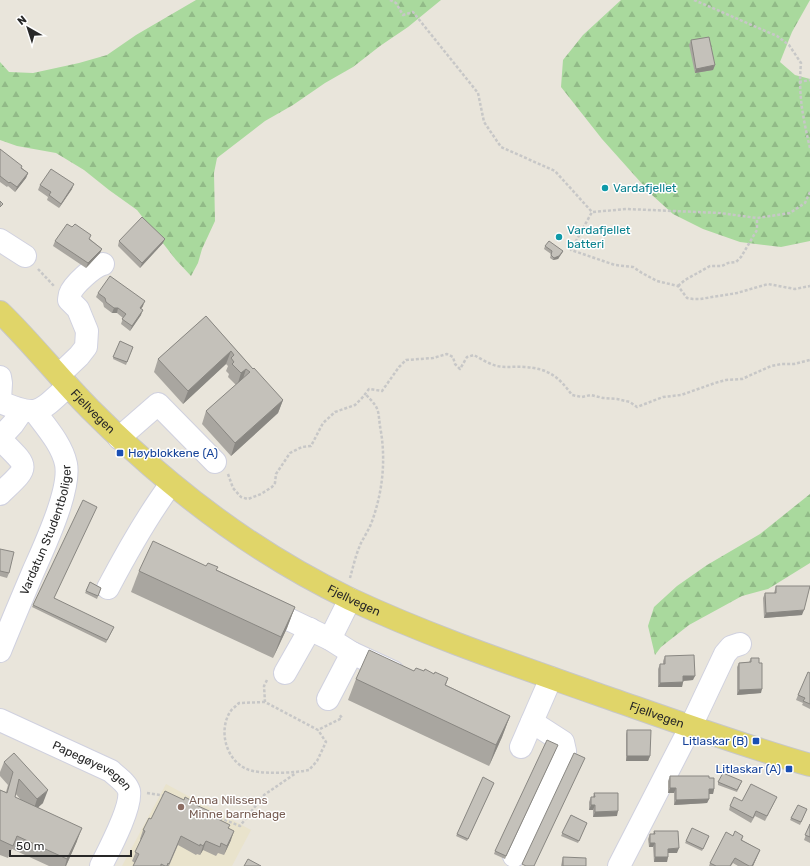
<svg xmlns="http://www.w3.org/2000/svg" width="810" height="866" viewBox="0 0 810 866" font-family="Rubik,sans-serif">
<style>
.education{fill:#e9e3cc}
.forest{fill:url(#forest-firs)}
.lines{fill:none;stroke-linecap:round;stroke-linejoin:round}
.minor-casing{stroke:#d0d1df;stroke-width:24}
.major-casing{stroke:#c7c7c7;stroke-width:24}
.path{stroke:#c7c7c7;stroke-width:2.5;stroke-dasharray:3 2;stroke-linecap:butt}
.minor{stroke:#fff;stroke-width:22}
.major{stroke:#e0d569;stroke-width:22}
.wall{fill:#a9a6a0;fill-rule:evenodd}
.shaded-wall{fill:#898782}
.building{fill:#c4c1ba;stroke:#898782}
.culture-dot{fill:#0f9aa8;stroke:#fff;stroke-width:1.5}
.transit-dot{fill:#1a4fb4;stroke:#fff;stroke-width:1.5}
.education-dot{fill:#8d6e63;stroke:#fff;stroke-width:1.5}
.labels{text-anchor:middle;stroke-width:3;stroke-linejoin:round;paint-order:stroke}
.culture-label{font-size:12px;fill:#0d838f;stroke:#fff;text-anchor:start}
.street-label{font-size:12px;fill:#282828;stroke:#fff}
.transit-label{font-size:12px;fill:#164399;stroke:#fff;text-anchor:end}
.education-label{font-size:12px;fill:#785e54;stroke:#fff;text-anchor:start}
</style>
<defs>
<pattern id="forest-firs" width="22" height="20" patternUnits="userSpaceOnUse"><rect width="22" height="20" fill="#a9d99d"/><path d="M5 1l3.5 6h-7zM16 11l3.5 6h-7z" fill="#91ba87"/></pattern>
</defs>
<rect width="100%" height="100%" fill="#e9e5db"/>
<path class="education" d="M 166,784 L 251,830 L 232,866 L 122,866 Z"/>
<g class="forest">
<path d="M 196,0 L 441,0 L 408,27 L 380,46 L 353,67 L 325,83 L 293,105 L 265,121 L 217,158 L 214,173 L 215,221 L 202,249 L 198,263 L 191,276 L 176,260 L 137,210 L 109,190 L 84,170 L 56,153 L 17,146 L 0,140 L 0,62 L 9,72 L 33,73 L 79,63 L 107,55 L 136,35 Z"/>
<path d="M 621,0 L 810,0 L 792,32 L 780,62 L 795,75 L 810,79 L 810,241 L 781,247 L 740,242 L 703,229 L 673,214 L 652,195 L 602,139 L 561,87 L 563,60 L 583,35 Z"/>
<path d="M 810,494 L 810,563 L 768,589 L 742,596 L 689,625 L 661,647 L 655,655 L 648,626 L 654,607 L 677,586 L 707,565 L 760,534 Z"/>
</g>
<g class="lines">
<defs>
<g id="minor">
<path d="M 0,240 L 25,256"/>
<path d="M 59,375 L 79,356 L 86,347 L 87,331 L 78,309 L 69,300 C 69,299 70,294 70,294 C 73,285 94,266 103,264"/>
<path d="M 0,377 L 1,383 L 0,400"/>
<path d="M 0,402 C 39,418 38,413 68,386"/>
<path d="M 0,438 L 13,424 L 22,411"/>
<path d="M 119,438 L 158,404 L 215,462"/>
<path d="M 0,439 C 30,469 30,465 0,494"/>
<path d="M 108,588 C 127,552 147,516 171,484"/>
<path d="M 263,607 L 330,639 L 352,653 L 393,672"/>
<path d="M 330,639 L 350,599"/>
<path id="s1" d="M 0,651 C 11,624 22,598 33,572 C 44,547 71,490 66,464 C 62,445 47,428 35,412"/>
<path d="M 285,673 L 310,629"/>
<path d="M 328,699 L 352,653"/>
<path id="s2" d="M 0,720 L 111,771 C 116,776 127,783 129,791 C 132,807 109,850 101,866"/>
<path d="M 521,747 L 551,678"/>
<path d="M 514,856 L 555,775 L 565,751 L 563,742 L 532,722"/>
<path d="M 619,866 L 691,726 L 725,654 L 731,647 L 740,644"/>
</g>
<g id="major">
<path id="s3" d="M 0,312 C 32,343 59,378 90,409 C 116,435 143,460 171,483 C 224,527 288,569 350,599 C 429,636 512,664 594,693 C 666,718 737,744 810,765"/>
</g>
</defs>
<use href="#minor" class="minor-casing"/>
<use href="#major" class="major-casing"/>
<g class="path">
<path d="M 390,0 L 396,3 L 403,15 L 413,12 L 478,93 L 484,122 L 501,147 L 555,171 L 592,212"/>
<path d="M 694,0 L 777,36 L 789,45 L 801,63 C 798,94 803,118 810,148"/>
<path d="M 799,82 L 810,80"/>
<path d="M 810,192 L 805,203 L 790,213 L 757,218 L 720,213 L 627,209 L 592,212 L 571,250 L 615,265 L 633,267 L 642,273 L 657,281 L 678,286 L 687,298 L 693,299 L 700,299 L 737,293 L 768,284 L 795,289 L 810,286"/>
<path d="M 38,269 L 54,286"/>
<path d="M 678,286 L 685,280 L 710,266 L 722,266 L 728,263 L 736,262 L 741,257 L 757,230 L 757,218"/>
<path d="M 228,474 L 233,488 L 241,497 L 248,499 L 261,494 L 272,487 L 275,483 L 276,474 L 290,453 L 302,447 L 311,446 L 323,423 L 335,412 L 355,405 L 362,398 L 369,389 L 382,391 L 399,367 L 406,360 L 433,358 L 447,354 L 453,357 L 455,364 L 460,369 L 467,357 L 474,355 C 481,359 489,364 497,366 C 506,368 515,366 524,367 C 548,368 559,377 572,395 L 582,397 L 591,395 L 603,398 L 617,399 L 630,402 L 637,407 L 663,397 L 681,395 L 715,383 L 726,380 L 742,379 L 771,366 L 782,364 L 794,364 L 810,360"/>
<path d="M 350,578 C 353,567 356,554 361,543 C 364,537 368,531 371,524 C 382,495 386,463 381,432 C 377,411 382,410 365,394"/>
<path d="M 267,680 L 264,686 L 265,702 L 318,730 L 342,718 L 339,714"/>
<path d="M 265,702 L 239,703 C 236,706 232,709 230,712 C 217,733 228,766 253,771 C 268,774 295,773 309,770 L 317,761 L 326,742 L 318,730"/>
<path d="M 147,793 L 166,796"/>
<path d="M 215,816 L 240,826 L 264,795 L 296,773"/>
</g>
<use href="#minor" class="minor"/>
<use href="#major" class="major"/>
</g>
<g class="wall">
<path d="M 691,40 L 715,65 L 713,70 L 695,73 L 689,45 Z"/>
<path d="M 0,149 L 28,173 L 26,178 L 15,192 L 8,186 L 7,187 L 0,182 Z"/>
<path d="M 40,185 L 72,189 L 59,208 L 47,200 L 48,197 L 38,190 Z"/>
<path d="M 90,239 L 102,249 L 100,253 L 86,268 L 53,246 L 55,241 Z"/>
<path d="M 119,241 L 163,243 L 140,268 L 118,246 Z"/>
<path d="M 545,246 L 563,251 L 562,253 L 558,259 L 553,260 L 550,258 L 551,254 L 544,249 Z"/>
<path d="M 98,293 L 143,306 L 141,309 L 141,315 L 130,331 L 121,324 L 123,318 L 117,313 L 112,313 L 104,307 L 103,303 L 96,297 Z"/>
<path d="M 206,316 L 253,369 L 283,400 L 278,413 L 231,456 L 202,424 L 206,411 L 236,385 L 228,377 L 229,374 L 226,371 L 228,366 L 226,364 L 183,404 L 154,372 L 158,359 Z"/>
<path d="M 120,341 L 133,347 L 126,365 L 113,359 Z"/>
<path d="M 0,549 L 9,573 L 7,578 L 0,576 Z"/>
<path d="M 217,570 L 295,607 L 287,628 L 273,658 L 131,592 L 139,571 Z"/>
<path d="M 90,582 L 101,588 L 97,599 L 85,593 Z"/>
<path d="M 776,586 L 802,615 L 764,618 L 763,598 L 765,593 L 774,593 Z"/>
<path d="M 54,598 L 113,629 L 106,643 L 32,607 L 33,605 Z"/>
<path d="M 665,656 L 693,680 L 683,681 L 682,687 L 658,687 L 658,669 L 660,664 L 663,664 L 663,661 Z"/>
<path d="M 751,658 L 759,663 L 761,693 L 737,695 L 737,667 L 739,663 L 749,662 Z"/>
<path d="M 414,671 L 424,671 L 434,674 L 448,678 L 446,685 L 510,716 L 502,737 L 489,766 L 348,700 L 356,679 Z"/>
<path d="M 810,673 L 810,709 L 802,705 L 803,703 L 796,700 L 798,695 Z"/>
<path d="M 627,730 L 650,756 L 648,761 L 626,761 L 626,734 Z"/>
<path d="M 558,745 L 505,859 L 494,854 L 495,851 Z"/>
<path d="M 4,762 L 43,803 L 38,807 L 77,841 L 66,866 L 49,866 L 12,849 L 8,858 L 0,855 L 0,790 L 6,792 L 8,785 L 0,776 L 0,772 ZM 15,793 L 21,800 L 15,797 Z"/>
<path d="M 670,776 L 709,778 L 714,789 L 713,794 L 709,794 L 709,799 L 707,803 L 674,805 L 674,793 L 668,793 L 668,781 Z"/>
<path d="M 742,781 L 737,792 L 718,785 L 718,782 Z"/>
<path d="M 494,783 L 467,841 L 456,836 L 457,834 Z"/>
<path d="M 594,793 L 617,816 L 593,817 L 593,810 L 589,810 L 589,802 L 591,797 L 593,797 Z"/>
<path d="M 742,801 L 775,801 L 765,821 L 755,816 L 751,823 L 729,810 L 730,806 Z"/>
<path d="M 196,805 L 217,819 L 229,828 L 231,840 L 224,855 L 218,853 L 216,856 L 203,850 L 200,855 L 197,854 L 196,855 L 178,845 L 169,866 L 133,866 L 135,863 L 132,861 L 141,840 L 140,839 L 143,830 Z"/>
<path d="M 807,809 L 800,825 L 790,820 L 791,818 Z"/>
<path d="M 571,815 L 587,823 L 578,843 L 561,836 Z"/>
<path d="M 810,824 L 810,843 L 804,840 Z"/>
<path d="M 654,831 L 677,853 L 668,853 L 667,862 L 654,862 L 653,847 L 649,847 L 648,839 L 650,834 L 653,834 Z"/>
<path d="M 709,836 L 702,851 L 685,843 L 686,841 Z"/>
<path d="M 733,836 L 743,836 L 742,840 L 760,850 L 753,866 L 738,866 L 733,863 L 731,866 L 709,866 L 710,863 Z"/>
<path d="M 563,857 L 586,866 L 561,866 L 562,861 Z"/>
</g>
<g class="shaded-wall">
<path d="M 715,65 L 713,70 L 695,73 L 696,69 Z"/>
<path d="M 28,173 L 26,178 L 15,192 L 17,187 Z"/>
<path d="M 74,184 L 72,189 L 59,208 L 61,204 Z"/>
<path d="M 165,239 L 163,243 L 140,268 L 142,263 Z"/>
<path d="M 102,249 L 100,253 L 86,268 L 88,263 Z"/>
<path d="M 563,251 L 562,253 L 558,259 L 553,260 L 554,258 Z"/>
<path d="M 145,301 L 143,306 L 138,313 L 140,308 Z"/>
<path d="M 114,308 L 118,308 L 117,313 L 112,313 Z"/>
<path d="M 143,310 L 141,315 L 130,331 L 132,326 Z"/>
<path d="M 231,351 L 226,364 L 183,404 L 188,391 Z"/>
<path d="M 246,369 L 242,382 L 237,386 L 241,373 Z"/>
<path d="M 283,400 L 278,413 L 231,456 L 235,443 Z"/>
<path d="M 295,607 L 287,628 L 273,658 L 281,637 Z"/>
<path d="M 804,610 L 802,615 L 764,618 L 766,613 Z"/>
<path d="M 683,676 L 695,676 L 693,680 L 681,681 Z"/>
<path d="M 683,682 L 682,687 L 658,687 L 660,683 Z"/>
<path d="M 762,689 L 761,693 L 737,695 L 739,690 Z"/>
<path d="M 510,716 L 502,737 L 489,766 L 496,745 Z"/>
<path d="M 627,756 L 650,756 L 648,761 L 626,761 Z"/>
<path d="M 670,788 L 676,788 L 674,793 L 668,793 Z"/>
<path d="M 709,789 L 714,789 L 713,794 L 707,794 Z"/>
<path d="M 48,790 L 43,803 L 33,812 L 37,799 Z"/>
<path d="M 709,799 L 707,803 L 674,805 L 676,800 Z"/>
<path d="M 591,805 L 595,805 L 593,810 L 589,810 Z"/>
<path d="M 618,811 L 617,816 L 593,817 L 595,812 Z"/>
<path d="M 82,828 L 77,841 L 66,866 L 65,866 L 67,859 Z"/>
<path d="M 234,831 L 231,840 L 224,855 L 227,846 Z"/>
<path d="M 206,841 L 203,850 L 200,855 L 203,846 Z"/>
<path d="M 650,843 L 655,843 L 653,847 L 649,847 Z"/>
<path d="M 679,848 L 677,853 L 666,853 L 668,849 Z"/>
<path d="M 760,850 L 753,866 L 752,866 Z"/>
<path d="M 655,857 L 668,857 L 667,862 L 654,862 Z"/>
</g>
<g class="building">
<path d="M 709,37 L 715,65 L 696,69 L 691,40 Z"/>
<path d="M 0,149 L 22,166 L 21,168 L 28,173 L 17,187 L 10,182 L 9,183 L 0,176 Z"/>
<path d="M 51,169 L 74,184 L 61,204 L 49,195 L 51,192 L 40,185 Z"/>
<path d="M 0,201 L 3,204 L 0,207 Z"/>
<path d="M 142,217 L 165,239 L 142,263 L 119,241 Z"/>
<path d="M 67,224 L 72,227 L 75,224 L 91,235 L 89,239 L 102,249 L 88,263 L 55,241 Z"/>
<path d="M 549,241 L 563,251 L 559,256 L 554,258 L 551,255 L 552,251 L 545,246 Z"/>
<path d="M 110,276 L 145,301 L 140,308 L 143,310 L 132,326 L 122,319 L 126,314 L 118,308 L 114,308 L 106,302 L 105,298 L 98,293 Z"/>
<path d="M 206,316 L 253,369 L 254,368 L 283,400 L 235,443 L 206,411 L 250,372 L 246,369 L 241,373 L 232,364 L 234,362 L 231,358 L 234,355 L 231,351 L 188,391 L 158,359 Z"/>
<path d="M 120,341 L 133,347 L 127,362 L 113,357 Z"/>
<path d="M 83,500 L 97,507 L 54,598 L 114,627 L 107,640 L 33,605 Z"/>
<path d="M 153,541 L 206,566 L 208,563 L 218,567 L 216,570 L 295,607 L 281,637 L 139,571 Z"/>
<path d="M 0,549 L 14,552 L 9,573 L 0,571 Z"/>
<path d="M 90,582 L 101,588 L 98,596 L 86,591 Z"/>
<path d="M 776,586 L 810,586 L 804,610 L 766,613 L 765,593 L 776,593 Z"/>
<path d="M 369,650 L 414,671 L 416,668 L 424,671 L 425,669 L 434,674 L 435,672 L 448,678 L 445,685 L 510,716 L 496,745 L 356,679 Z"/>
<path d="M 694,655 L 695,676 L 683,676 L 683,682 L 660,683 L 660,664 L 665,664 L 665,656 Z"/>
<path d="M 751,658 L 759,658 L 759,663 L 762,663 L 762,689 L 739,690 L 739,663 L 751,662 Z"/>
<path d="M 808,672 L 810,673 L 810,704 L 803,701 L 805,698 L 798,695 Z"/>
<path d="M 627,730 L 651,730 L 650,756 L 627,756 Z"/>
<path d="M 547,740 L 558,745 L 506,856 L 495,851 Z"/>
<path d="M 14,753 L 48,790 L 37,799 L 19,779 L 15,797 L 82,828 L 67,859 L 17,836 L 13,846 L 0,840 L 0,790 L 7,793 L 13,772 L 4,762 Z"/>
<path d="M 574,753 L 585,758 L 534,866 L 526,866 L 522,864 Z"/>
<path d="M 723,773 L 742,781 L 737,790 L 718,782 Z"/>
<path d="M 670,776 L 709,776 L 709,778 L 714,778 L 714,789 L 709,789 L 709,799 L 676,800 L 676,788 L 670,788 Z"/>
<path d="M 483,777 L 494,783 L 468,839 L 457,834 Z"/>
<path d="M 751,784 L 777,797 L 767,816 L 756,811 L 753,818 L 730,806 L 734,797 L 742,801 Z"/>
<path d="M 165,791 L 184,800 L 185,797 L 196,803 L 196,805 L 218,815 L 216,818 L 230,825 L 228,828 L 234,831 L 227,846 L 221,843 L 220,847 L 206,841 L 203,846 L 200,844 L 200,846 L 181,836 L 169,864 L 168,863 L 167,866 L 165,866 L 161,864 L 161,866 L 133,866 L 139,854 L 135,852 L 145,831 L 143,830 L 149,818 L 151,819 Z"/>
<path d="M 594,793 L 618,793 L 618,811 L 595,812 L 595,805 L 591,805 L 591,797 L 595,797 Z"/>
<path d="M 798,805 L 807,809 L 801,822 L 791,818 Z"/>
<path d="M 571,815 L 587,823 L 579,841 L 562,833 Z"/>
<path d="M 810,824 L 810,837 L 805,835 Z"/>
<path d="M 692,828 L 709,836 L 703,849 L 686,841 Z"/>
<path d="M 654,831 L 678,831 L 679,848 L 668,849 L 668,857 L 655,857 L 655,843 L 650,843 L 650,834 L 655,834 Z"/>
<path d="M 735,831 L 743,836 L 741,840 L 760,850 L 752,866 L 749,866 L 735,858 L 730,866 L 716,866 L 710,863 L 726,832 L 733,836 Z"/>
<path d="M 563,857 L 586,858 L 586,866 L 563,866 Z"/>
<path d="M 248,859 L 261,866 L 244,866 Z"/>
</g>
<g class="culture-dot">
<circle cx="605" cy="188" r="4"/>
<circle cx="559" cy="237" r="4"/>
</g>
<g class="transit-dot">
<rect x="116" y="449" width="8" height="8" rx="2"/>
<rect x="752" y="737" width="8" height="8" rx="2"/>
<rect x="785" y="765" width="8" height="8" rx="2"/>
</g>
<circle class="education-dot" cx="181" cy="807" r="4"/>
<g class="labels">
<g class="culture-label">
<text x="613" y="192">Vardafjellet</text>
<text x="567" y="234">Vardafjellet<tspan x="567" dy="14">batteri</tspan></text>
</g>
<g class="street-label">
<text dy="4" stroke="none"><textPath href="#s3" startOffset="136">Fjellvegen</textPath></text>
<text dy="4" stroke="none"><textPath href="#s1" startOffset="130">Vardatun Studentboliger</textPath></text>
<text dy="4" stroke="none"><textPath href="#s3" startOffset="460">Fjellvegen</textPath></text>
<text dy="4" stroke="none"><textPath href="#s3" startOffset="784">Fjellvegen</textPath></text>
<text dy="4" stroke="none"><textPath href="#s2" startOffset="103">Papegøyevegen</textPath></text>
</g>
<g class="transit-label">
<text x="128" y="457" text-anchor="start">Høyblokkene (A)</text>
<text x="748" y="745">Litlaskar (B)</text>
<text x="781" y="773">Litlaskar (A)</text>
</g>
<g class="education-label">
<text x="189" y="804">Anna Nilssens<tspan x="189" dy="14">Minne barnehage</tspan></text>
</g>
</g>
<g transform="translate(28 28) rotate(321)" stroke="#ffffff" stroke-width="3" paint-order="stroke">
<path d="M0-3L7 15L0 10L-7 15Z" fill="#282828"/>
<text y="-6" font-size="11" font-weight="bold" text-anchor="middle" fill="#282828">N</text>
</g>
<path d="M10 850v6h121v-6" fill="none" stroke="#282828" stroke-width="2"/>
<text x="16" y="850" font-size="12" fill="#282828" stroke="#ffffff" stroke-width="3" paint-order="stroke">50 m</text>
</svg>
